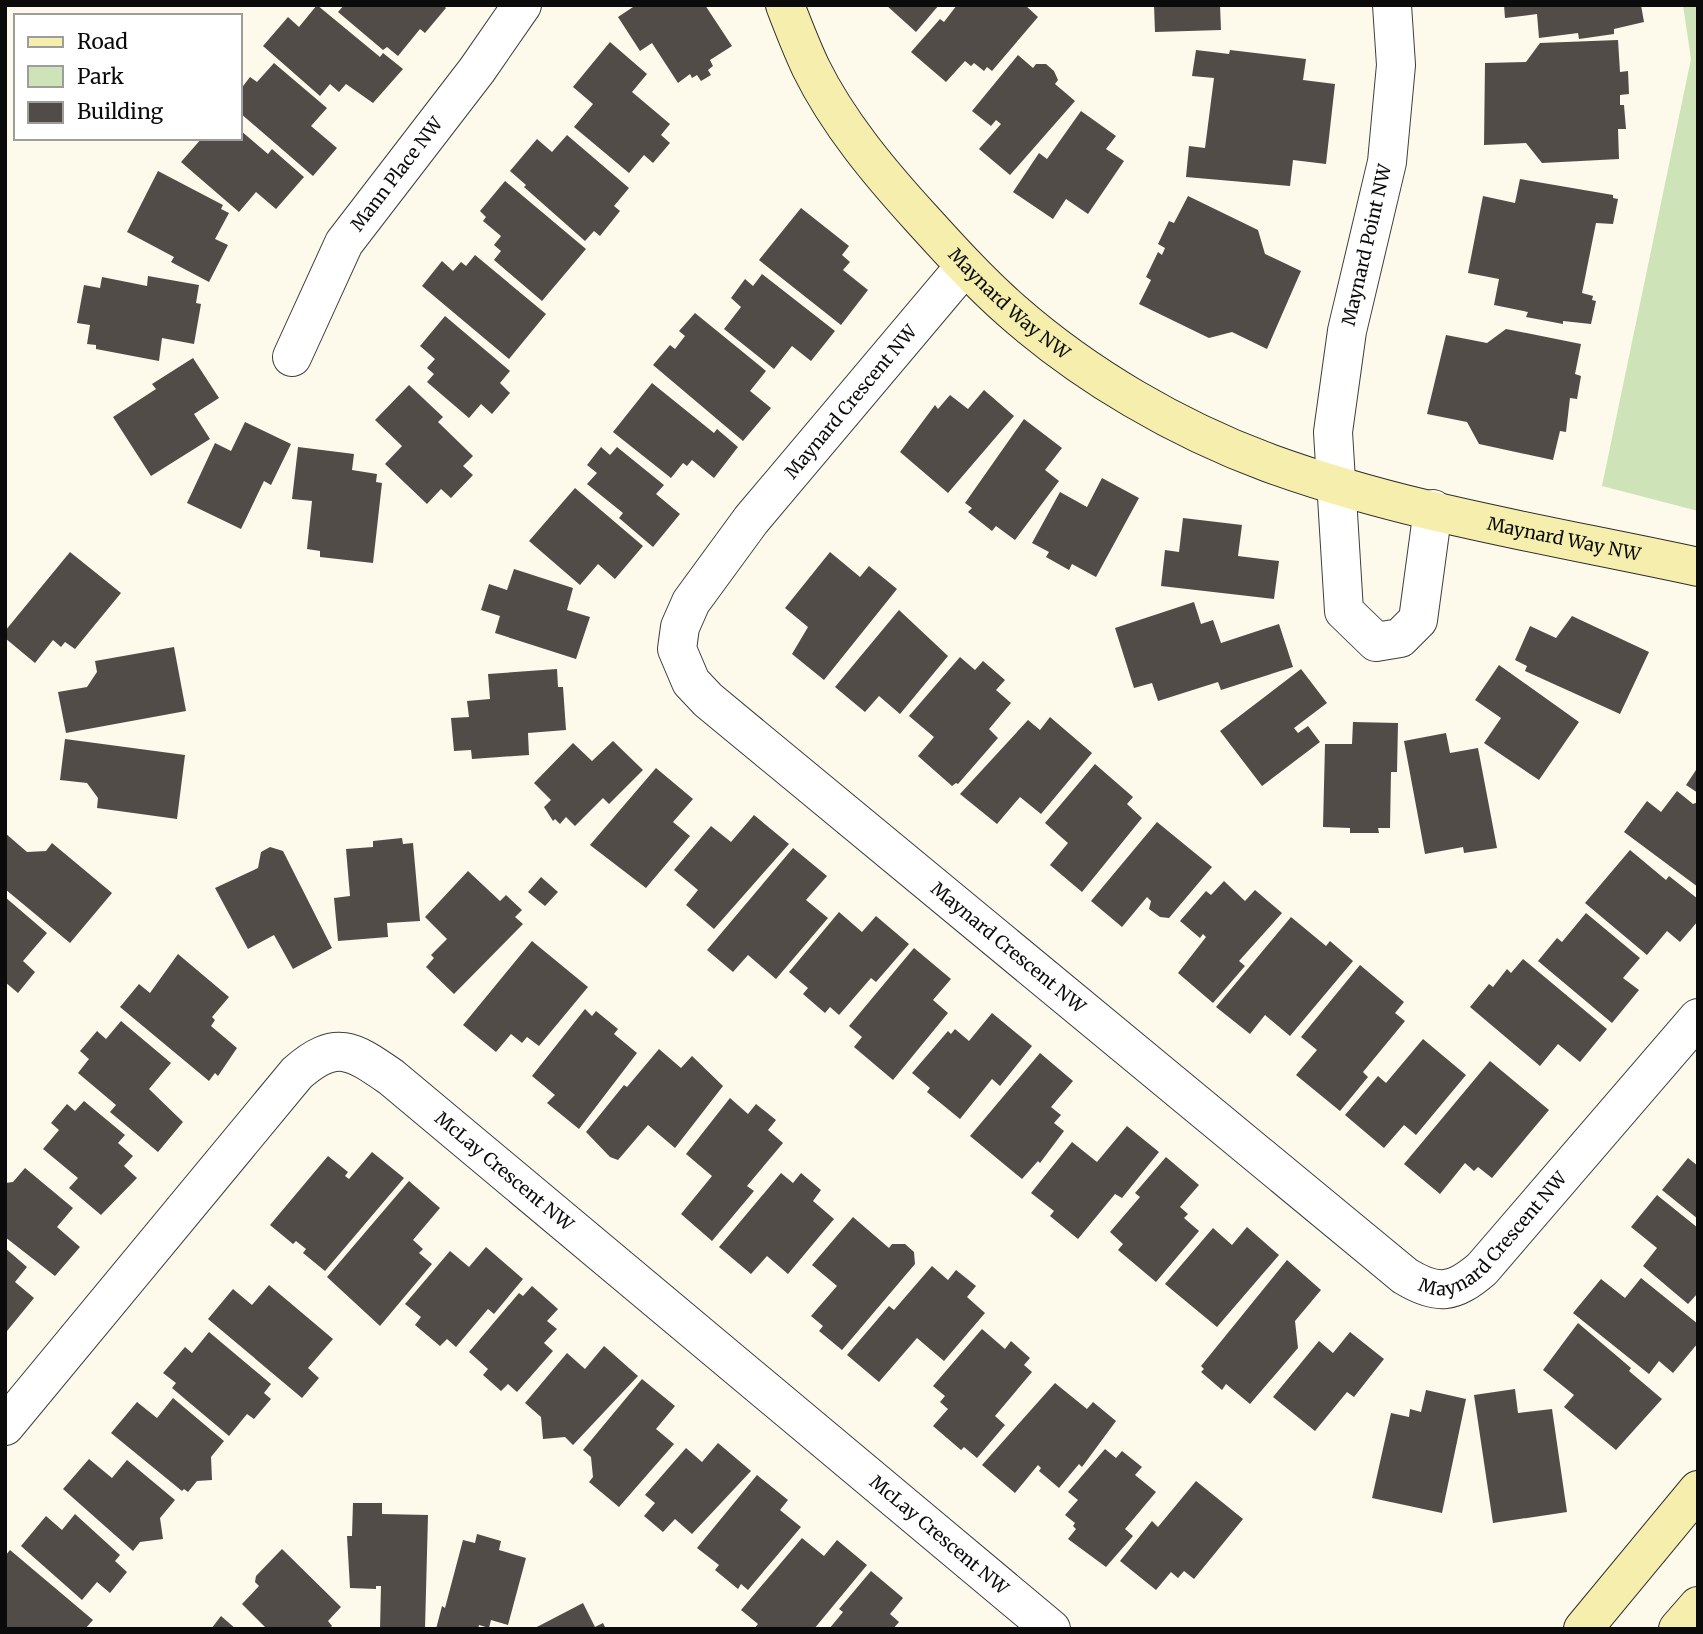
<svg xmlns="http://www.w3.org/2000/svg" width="1703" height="1634" viewBox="0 0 1703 1634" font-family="Merriweather,serif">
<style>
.green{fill:#cfe3b9}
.building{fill:#524c49}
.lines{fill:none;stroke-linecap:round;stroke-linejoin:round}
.street-casing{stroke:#3e3e3e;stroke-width:40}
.secondary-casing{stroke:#2d2d2d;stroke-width:40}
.street{stroke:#fff;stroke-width:38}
.secondary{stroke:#f6eead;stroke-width:38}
.labels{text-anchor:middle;stroke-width:7;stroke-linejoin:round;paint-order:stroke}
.street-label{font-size:18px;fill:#0b0b0b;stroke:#fff}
</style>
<rect width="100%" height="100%" fill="#fdf9eb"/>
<path class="green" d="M 1683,5 L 1698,5 L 1698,511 L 1602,486 L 1691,59 Z"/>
<g class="building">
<path d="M 317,5 L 380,57 L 383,53 L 403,69 L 373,103 L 346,84 L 339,92 L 330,84 L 320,96 L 263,46 L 288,17 L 299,27 Z"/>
<path d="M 344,5 L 443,5 L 446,8 L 425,33 L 420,29 L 398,56 L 387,47 L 383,50 L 338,12 Z"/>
<path d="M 636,5 L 705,5 L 732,46 L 710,60 L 713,66 L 708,70 L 711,75 L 701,81 L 697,75 L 692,78 L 690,74 L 678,83 L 652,43 L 640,51 L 618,17 Z"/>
<path d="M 886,5 L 939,5 L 916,32 Z"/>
<path d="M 957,5 L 1025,5 L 1038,17 L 992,71 L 987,67 L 984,71 L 974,63 L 971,66 L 965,61 L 946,82 L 911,52 L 940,19 L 944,22 Z"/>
<path d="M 1154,5 L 1220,5 L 1221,30 L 1155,32 Z"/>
<path d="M 1504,5 L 1641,5 L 1644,22 L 1614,29 L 1614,34 L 1579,39 L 1578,33 L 1539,38 L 1537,14 L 1505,18 Z"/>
<path d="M 1618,40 L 1620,72 L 1628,71 L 1629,94 L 1620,95 L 1620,105 L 1624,105 L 1626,129 L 1618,129 L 1619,159 L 1542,163 L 1526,143 L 1484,145 L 1485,63 L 1526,62 L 1540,43 Z"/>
<path d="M 610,42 L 647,74 L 632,92 L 670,124 L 661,135 L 670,143 L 653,163 L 644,155 L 629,173 L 574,127 L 593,104 L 573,87 Z"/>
<path d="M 1196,50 L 1229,54 L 1230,50 L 1306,59 L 1303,80 L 1335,84 L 1326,164 L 1293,160 L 1290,186 L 1186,177 L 1189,146 L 1205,148 L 1214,78 L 1192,76 Z"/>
<path d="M 1018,55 L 1033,68 L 1036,64 L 1046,64 L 1054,71 L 1058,80 L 1055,84 L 1075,101 L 1010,175 L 979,149 L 1001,124 L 996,120 L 991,126 L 972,111 Z"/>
<path d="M 274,63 L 327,108 L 311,126 L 337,148 L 313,176 L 240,113 L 240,90 L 250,77 L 257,82 Z"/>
<path d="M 1081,111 L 1116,136 L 1106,149 L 1124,161 L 1088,214 L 1066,199 L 1053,219 L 1013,192 L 1039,153 L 1047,159 Z"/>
<path d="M 240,130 L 268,154 L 272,149 L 304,177 L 276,209 L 256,192 L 239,212 L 181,162 L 202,138 L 240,138 Z"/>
<path d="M 567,135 L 629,188 L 614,206 L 620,211 L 600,236 L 594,231 L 585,241 L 524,187 L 526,185 L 510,171 L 537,139 L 552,152 Z"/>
<path d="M 158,171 L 223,205 L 221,209 L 229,213 L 215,239 L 228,245 L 209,282 L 171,262 L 174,257 L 127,232 Z"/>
<path d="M 1520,179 L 1613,195 L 1613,198 L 1618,199 L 1613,224 L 1596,223 L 1582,293 L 1593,296 L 1592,300 L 1596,301 L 1591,324 L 1563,321 L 1563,324 L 1526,317 L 1528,312 L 1494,305 L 1499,279 L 1468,273 L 1483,196 L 1515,203 Z"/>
<path d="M 505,181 L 586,249 L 542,301 L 494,260 L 501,251 L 494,245 L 501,236 L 483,221 L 486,217 L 480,211 Z"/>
<path d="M 1188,196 L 1258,230 L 1265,254 L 1301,271 L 1267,349 L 1232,332 L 1209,338 L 1139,304 L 1151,280 L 1146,277 L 1158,252 L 1162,255 L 1165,248 L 1158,244 L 1169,221 L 1174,223 Z"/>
<path d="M 801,208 L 849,246 L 842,255 L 850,262 L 843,270 L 868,290 L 841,325 L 759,260 Z"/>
<path d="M 475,255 L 546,314 L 509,359 L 422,286 L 442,261 L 453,271 L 461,262 L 466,266 Z"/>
<path d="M 762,274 L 835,331 L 811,361 L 792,346 L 774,369 L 724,329 L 741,307 L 731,298 L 745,279 L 753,286 Z"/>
<path d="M 148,276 L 199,285 L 196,303 L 201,304 L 194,344 L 162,338 L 159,361 L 96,349 L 96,345 L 87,344 L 90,325 L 77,323 L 84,285 L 100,288 L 102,277 L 147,286 Z"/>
<path d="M 695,313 L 766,371 L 750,391 L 771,408 L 743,441 L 653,365 L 670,345 L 675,349 L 685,336 L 679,331 Z"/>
<path d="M 445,316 L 510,371 L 500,383 L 510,393 L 492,414 L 481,404 L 469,418 L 427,382 L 434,374 L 427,368 L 435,359 L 420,346 Z"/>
<path d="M 1506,329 L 1581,344 L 1575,374 L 1581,376 L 1577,399 L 1570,398 L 1566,432 L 1560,431 L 1553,460 L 1479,444 L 1467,422 L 1427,414 L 1446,335 L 1487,343 Z"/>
<path d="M 193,358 L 219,398 L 194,414 L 210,439 L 151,476 L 113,417 L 156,389 L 152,384 Z"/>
<path d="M 652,383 L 714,433 L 717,429 L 738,447 L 714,478 L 692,460 L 687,466 L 683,463 L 671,478 L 613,432 Z"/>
<path d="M 409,385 L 443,417 L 438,422 L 473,456 L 463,466 L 473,475 L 451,498 L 441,489 L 427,504 L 385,464 L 402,446 L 375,420 Z"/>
<path d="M 984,390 L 1014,416 L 948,493 L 900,452 L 935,405 L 938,409 L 950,395 L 968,409 Z"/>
<path d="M 1024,419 L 1062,448 L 1045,470 L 1059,481 L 1015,540 L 996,526 L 992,531 L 968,512 L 972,508 L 965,503 Z"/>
<path d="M 245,422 L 291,444 L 271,485 L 264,481 L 241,529 L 187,503 L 215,443 L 231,451 Z"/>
<path d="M 298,447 L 354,454 L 352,470 L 377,474 L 376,482 L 382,483 L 373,563 L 320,557 L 320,551 L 307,549 L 312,501 L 292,499 Z"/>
<path d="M 601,447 L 610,455 L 617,447 L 664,485 L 656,494 L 680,514 L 653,547 L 619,518 L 623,513 L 587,484 L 597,473 L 587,465 Z"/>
<path d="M 1102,478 L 1139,498 L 1096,577 L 1072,564 L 1069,570 L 1046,557 L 1049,552 L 1032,543 L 1060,492 L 1087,507 Z"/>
<path d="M 575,488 L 643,546 L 615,579 L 598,564 L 580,585 L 529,541 Z"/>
<path d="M 1183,518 L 1242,525 L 1238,556 L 1279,561 L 1274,599 L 1161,586 L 1165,550 L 1179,552 Z"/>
<path d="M 70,552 L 121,593 L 75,649 L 65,642 L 61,647 L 53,640 L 35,663 L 5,638 L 5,631 Z"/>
<path d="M 830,552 L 860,577 L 869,566 L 897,589 L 824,680 L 792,654 L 808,627 L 785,608 Z"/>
<path d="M 514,569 L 573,588 L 567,610 L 590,617 L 576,659 L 495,633 L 500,616 L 481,610 L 489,584 L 507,590 Z"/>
<path d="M 1194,602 L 1201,624 L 1213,620 L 1221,643 L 1279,624 L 1293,667 L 1221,690 L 1218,682 L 1158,701 L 1152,683 L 1134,688 L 1115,628 Z"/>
<path d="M 899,610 L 948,656 L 900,714 L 879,696 L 865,712 L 835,687 Z"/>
<path d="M 1572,616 L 1649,652 L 1620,714 L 1525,671 L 1527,666 L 1515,660 L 1530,626 L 1556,638 Z"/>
<path d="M 174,647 L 186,711 L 66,733 L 58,692 L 87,687 L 97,672 L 95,661 Z"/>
<path d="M 960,657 L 975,670 L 983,661 L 1005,680 L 996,690 L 1011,703 L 989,729 L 998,738 L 958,784 L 956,783 L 952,786 L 918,756 L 934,737 L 909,716 Z"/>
<path d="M 1499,665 L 1579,722 L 1539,780 L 1484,743 L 1501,718 L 1475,700 Z"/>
<path d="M 557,669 L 558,687 L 563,687 L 566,730 L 528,733 L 529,755 L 472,759 L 471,750 L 454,751 L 451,718 L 469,717 L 467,701 L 490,699 L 488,674 Z"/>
<path d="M 1301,669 L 1327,703 L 1294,728 L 1298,733 L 1308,726 L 1320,742 L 1262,786 L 1220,731 Z"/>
<path d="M 1050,717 L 1092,753 L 1041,814 L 1020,797 L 997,824 L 960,794 L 1028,720 L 1040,730 Z"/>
<path d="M 1353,722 L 1398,723 L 1397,772 L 1391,772 L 1390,828 L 1378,828 L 1379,833 L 1350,833 L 1350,828 L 1323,827 L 1325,744 L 1352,744 Z"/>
<path d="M 1446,733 L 1450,753 L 1478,748 L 1497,848 L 1464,853 L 1463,847 L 1425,854 L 1404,741 Z"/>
<path d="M 65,739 L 185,755 L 177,819 L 97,808 L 98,798 L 87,783 L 60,780 Z"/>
<path d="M 613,741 L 643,770 L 609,804 L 603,798 L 575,826 L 566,817 L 560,824 L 555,819 L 553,821 L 544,807 L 551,800 L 534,783 L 573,743 L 592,761 Z"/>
<path d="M 1095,764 L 1133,797 L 1127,804 L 1142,818 L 1082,892 L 1050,865 L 1068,843 L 1045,823 Z"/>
<path d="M 1698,767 L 1698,793 L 1686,785 Z"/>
<path d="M 656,768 L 693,799 L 673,822 L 690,836 L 646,888 L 590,845 Z"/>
<path d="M 1677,791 L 1693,804 L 1698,802 L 1698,887 L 1624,832 L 1647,801 L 1661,812 Z"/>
<path d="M 754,815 L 789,844 L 714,929 L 686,905 L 698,890 L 674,870 L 711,826 L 731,842 Z"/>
<path d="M 1157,822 L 1212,867 L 1169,918 L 1160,917 L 1149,909 L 1151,901 L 1147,897 L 1122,927 L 1091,901 Z"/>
<path d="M 5,833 L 27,852 L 46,851 L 52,843 L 112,893 L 70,943 L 5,889 Z"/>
<path d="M 402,838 L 403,844 L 413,843 L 420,921 L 387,923 L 388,937 L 338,941 L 334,898 L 350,896 L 346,849 L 373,847 L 373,841 Z"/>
<path d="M 270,847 L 283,851 L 332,948 L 293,969 L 274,935 L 248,949 L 215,888 L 258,868 L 261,852 Z"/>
<path d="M 793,848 L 827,876 L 806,900 L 828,918 L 776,979 L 748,955 L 733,972 L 707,950 Z"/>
<path d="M 1630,850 L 1666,880 L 1669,876 L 1698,899 L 1698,921 L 1680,942 L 1667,931 L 1647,955 L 1585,903 Z"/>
<path d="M 468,871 L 500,901 L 506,895 L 522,910 L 515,917 L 523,924 L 454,994 L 426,967 L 434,958 L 431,955 L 447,939 L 425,917 Z"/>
<path d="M 541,877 L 558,892 L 545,906 L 528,892 Z"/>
<path d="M 1224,881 L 1245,901 L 1255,890 L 1282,913 L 1239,961 L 1245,966 L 1213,1003 L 1178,973 L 1206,937 L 1203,934 L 1200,938 L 1180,921 L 1206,891 L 1211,895 Z"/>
<path d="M 5,897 L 47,933 L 23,961 L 35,972 L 18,993 L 5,982 Z"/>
<path d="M 839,912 L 862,932 L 876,916 L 909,944 L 876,982 L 871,978 L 839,1015 L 830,1007 L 825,1013 L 803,994 L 808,988 L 789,972 Z"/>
<path d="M 1586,913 L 1640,958 L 1623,978 L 1639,990 L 1612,1023 L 1538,961 L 1557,938 L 1562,942 Z"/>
<path d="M 1291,917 L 1326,946 L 1330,941 L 1353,961 L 1290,1036 L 1265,1015 L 1250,1034 L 1216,1007 Z"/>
<path d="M 532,941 L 588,987 L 539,1046 L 527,1037 L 522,1043 L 511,1034 L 496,1052 L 463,1025 Z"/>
<path d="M 914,948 L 951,979 L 933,1000 L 948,1013 L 893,1080 L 854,1047 L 862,1037 L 849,1026 Z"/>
<path d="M 178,954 L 229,997 L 212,1017 L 215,1020 L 211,1026 L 237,1048 L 218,1076 L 215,1073 L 209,1081 L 120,1007 L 139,984 L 150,993 Z"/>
<path d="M 1523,959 L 1607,1029 L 1580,1062 L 1558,1044 L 1540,1066 L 1470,1007 L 1489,984 L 1493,987 L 1507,969 L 1511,973 Z"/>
<path d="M 1360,965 L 1404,1002 L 1395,1013 L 1405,1021 L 1363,1072 L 1368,1077 L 1340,1111 L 1296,1075 L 1317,1050 L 1301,1037 Z"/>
<path d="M 585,1009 L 592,1016 L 596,1011 L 618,1029 L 614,1034 L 637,1053 L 579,1129 L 547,1103 L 555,1095 L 532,1076 Z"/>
<path d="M 992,1013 L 1032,1046 L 1000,1086 L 992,1079 L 960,1119 L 927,1092 L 930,1088 L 912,1073 L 948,1031 L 951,1034 L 955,1029 L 969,1041 Z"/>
<path d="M 121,1021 L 171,1063 L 149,1089 L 183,1122 L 158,1152 L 110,1112 L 116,1105 L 78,1073 L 89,1059 L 80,1051 L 97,1031 L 106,1039 Z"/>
<path d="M 1423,1039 L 1466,1075 L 1416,1135 L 1404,1125 L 1384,1148 L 1345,1115 L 1378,1076 L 1386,1083 Z"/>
<path d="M 659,1049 L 681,1068 L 692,1056 L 723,1086 L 675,1148 L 648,1125 L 618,1160 L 610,1157 L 586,1132 L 624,1085 L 627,1087 Z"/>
<path d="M 1040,1053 L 1073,1081 L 1051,1107 L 1061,1115 L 1054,1123 L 1064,1131 L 1040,1163 L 1038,1161 L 1022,1179 L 970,1136 Z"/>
<path d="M 1490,1061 L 1549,1110 L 1492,1178 L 1478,1167 L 1474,1171 L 1465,1163 L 1440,1194 L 1404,1164 Z"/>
<path d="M 730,1098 L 748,1114 L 756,1104 L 776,1120 L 768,1130 L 783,1143 L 747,1186 L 754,1191 L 712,1241 L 681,1214 L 712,1176 L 686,1154 Z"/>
<path d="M 84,1101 L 125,1135 L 118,1143 L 133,1156 L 124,1166 L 137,1178 L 101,1215 L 69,1188 L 78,1178 L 43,1149 L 59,1130 L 51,1123 L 67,1104 L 75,1111 Z"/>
<path d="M 1127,1126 L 1159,1152 L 1122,1198 L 1115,1194 L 1078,1239 L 1050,1216 L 1054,1211 L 1031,1193 L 1072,1142 L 1097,1162 Z"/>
<path d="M 372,1152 L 404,1178 L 325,1271 L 303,1253 L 306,1249 L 296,1241 L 293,1244 L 270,1225 L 328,1156 L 348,1172 L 345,1176 L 349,1179 Z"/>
<path d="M 1166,1157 L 1199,1185 L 1180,1207 L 1188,1214 L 1184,1218 L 1199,1231 L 1156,1282 L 1118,1250 L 1123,1244 L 1110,1232 L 1140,1197 L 1135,1193 Z"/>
<path d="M 1688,1158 L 1698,1166 L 1698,1219 L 1662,1190 Z"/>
<path d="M 25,1168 L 73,1208 L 57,1227 L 80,1247 L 55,1276 L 5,1237 L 5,1183 L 13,1182 Z"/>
<path d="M 781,1173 L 793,1183 L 801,1173 L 821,1190 L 813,1201 L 834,1219 L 788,1274 L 767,1256 L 751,1274 L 719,1247 Z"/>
<path d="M 409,1181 L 440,1208 L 413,1240 L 423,1249 L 419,1253 L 432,1264 L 380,1326 L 327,1277 Z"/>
<path d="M 1657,1195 L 1698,1228 L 1698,1293 L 1688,1304 L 1643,1266 L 1657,1248 L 1631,1227 Z"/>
<path d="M 853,1217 L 889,1248 L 892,1244 L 905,1244 L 914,1252 L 915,1264 L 842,1350 L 819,1331 L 823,1326 L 811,1316 L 837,1286 L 812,1265 Z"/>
<path d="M 1247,1227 L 1279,1255 L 1217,1327 L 1165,1284 L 1213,1228 L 1232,1245 Z"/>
<path d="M 486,1247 L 523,1279 L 494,1314 L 488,1309 L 456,1347 L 447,1339 L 440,1346 L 415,1325 L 421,1317 L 405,1304 L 450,1251 L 469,1267 Z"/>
<path d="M 5,1248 L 27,1267 L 15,1282 L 34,1298 L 7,1331 Z"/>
<path d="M 1287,1260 L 1321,1290 L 1295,1321 L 1298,1348 L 1250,1404 L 1226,1384 L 1222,1390 L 1201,1372 L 1204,1369 L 1201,1366 Z"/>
<path d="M 932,1266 L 948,1280 L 956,1270 L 976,1286 L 967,1297 L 985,1313 L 944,1361 L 917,1338 L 879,1382 L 847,1355 L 889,1306 L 894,1310 Z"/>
<path d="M 1641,1278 L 1698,1324 L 1698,1343 L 1673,1373 L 1659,1361 L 1649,1374 L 1573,1313 L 1601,1279 L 1625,1298 Z"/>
<path d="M 269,1285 L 333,1339 L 308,1368 L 319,1378 L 302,1398 L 208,1319 L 233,1289 L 252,1305 Z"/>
<path d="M 532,1286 L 558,1309 L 547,1321 L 557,1329 L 544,1343 L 553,1351 L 517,1392 L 508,1384 L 501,1391 L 483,1375 L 488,1369 L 469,1352 L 519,1293 L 523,1296 Z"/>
<path d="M 1578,1323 L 1631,1368 L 1629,1371 L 1662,1399 L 1616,1450 L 1564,1407 L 1574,1395 L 1543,1370 Z"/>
<path d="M 982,1329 L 1005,1349 L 1011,1341 L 1030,1358 L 1024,1365 L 1032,1372 L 995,1416 L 1005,1425 L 977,1458 L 964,1447 L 961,1450 L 933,1426 L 948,1409 L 940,1402 L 945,1396 L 933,1386 Z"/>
<path d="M 209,1332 L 271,1384 L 264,1393 L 271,1399 L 254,1419 L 247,1414 L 229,1436 L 172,1388 L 176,1383 L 163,1373 L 185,1347 L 192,1353 Z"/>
<path d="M 1350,1332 L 1384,1359 L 1354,1397 L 1347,1392 L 1315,1431 L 1273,1397 L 1319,1341 L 1333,1353 Z"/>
<path d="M 604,1346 L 638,1376 L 573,1445 L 565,1437 L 543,1439 L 541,1417 L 525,1403 L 567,1353 L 585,1369 Z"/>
<path d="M 642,1379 L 675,1406 L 656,1429 L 674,1444 L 619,1507 L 589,1482 L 593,1477 L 591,1457 L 583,1450 Z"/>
<path d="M 1055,1383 L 1087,1409 L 1093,1402 L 1116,1421 L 1082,1467 L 1079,1464 L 1059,1488 L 1039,1471 L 1041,1468 L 1038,1465 L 1015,1493 L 982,1465 Z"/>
<path d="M 1515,1389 L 1518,1413 L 1552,1409 L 1567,1512 L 1493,1523 L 1474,1395 Z"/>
<path d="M 1426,1390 L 1466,1399 L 1442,1513 L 1372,1498 L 1391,1413 L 1409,1417 L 1410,1409 L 1421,1412 Z"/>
<path d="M 173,1398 L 224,1441 L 211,1457 L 212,1480 L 197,1481 L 188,1492 L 184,1489 L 182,1491 L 111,1433 L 137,1402 L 157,1418 Z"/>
<path d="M 718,1443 L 751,1471 L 692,1534 L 675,1519 L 663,1532 L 644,1516 L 655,1503 L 645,1495 L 686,1448 L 702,1462 Z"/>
<path d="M 1105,1449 L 1116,1458 L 1122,1451 L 1142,1467 L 1135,1475 L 1156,1492 L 1125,1529 L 1133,1536 L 1106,1567 L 1068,1539 L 1076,1529 L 1073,1526 L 1075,1523 L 1065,1515 L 1078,1500 L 1068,1492 Z"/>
<path d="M 89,1459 L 112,1478 L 127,1460 L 175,1500 L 160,1518 L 163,1539 L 140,1542 L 133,1551 L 63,1489 Z"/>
<path d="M 757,1475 L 788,1500 L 780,1510 L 801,1527 L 748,1590 L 741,1584 L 738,1589 L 715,1570 L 719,1565 L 697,1548 Z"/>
<path d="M 1196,1481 L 1243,1519 L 1194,1579 L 1184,1571 L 1178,1578 L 1171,1572 L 1156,1590 L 1120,1561 L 1152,1521 L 1158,1527 Z"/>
<path d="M 353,1503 L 382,1503 L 382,1514 L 428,1515 L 425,1629 L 380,1629 L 381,1586 L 376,1586 L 376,1589 L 350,1588 L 347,1536 L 352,1536 Z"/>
<path d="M 75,1514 L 120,1555 L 115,1561 L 127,1572 L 110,1593 L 97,1582 L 82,1600 L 21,1546 L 46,1516 L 62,1530 Z"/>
<path d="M 477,1534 L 501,1541 L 499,1550 L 526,1558 L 508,1625 L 491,1620 L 489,1628 L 479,1625 L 478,1629 L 436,1629 L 442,1606 L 445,1608 L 463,1540 L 475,1543 Z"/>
<path d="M 802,1538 L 824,1556 L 837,1540 L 867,1565 L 814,1629 L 754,1629 L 758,1624 L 741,1610 Z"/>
<path d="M 282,1549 L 341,1607 L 328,1621 L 332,1626 L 329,1629 L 267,1629 L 242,1604 L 259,1586 L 255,1582 L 256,1576 Z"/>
<path d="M 10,1550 L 93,1620 L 85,1629 L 5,1629 L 5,1556 Z"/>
<path d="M 871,1571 L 903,1598 L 890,1614 L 899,1622 L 893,1629 L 829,1629 L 843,1612 L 839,1609 Z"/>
<path d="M 583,1603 L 595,1627 L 603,1623 L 606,1629 L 533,1629 Z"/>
<path d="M 221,1616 L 236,1629 L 211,1629 Z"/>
</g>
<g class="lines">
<defs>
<g id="street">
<path d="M 1392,5 L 1396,65 L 1387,162 L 1347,331 L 1333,432 L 1344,611 L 1376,642 L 1400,638 L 1418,620 L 1433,509"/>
<path id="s1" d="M 965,266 L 751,520 L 691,602 L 680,627 L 677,649 L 691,682 L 708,700 L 1405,1276 C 1438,1296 1454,1293 1482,1269 L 1698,1018"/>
<path id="s2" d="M 292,357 L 344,243 L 477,70 L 522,5"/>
<path id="s3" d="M 5,1426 L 297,1073 C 336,1039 352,1050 391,1077 L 1051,1629"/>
</g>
<g id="secondary">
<path id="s4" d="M 785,5 C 793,26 801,47 811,68 C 838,123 880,173 921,218 C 950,250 979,282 1012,311 C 1086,376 1177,429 1269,463 C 1406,513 1555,536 1698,567"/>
<path d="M 1583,1629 L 1698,1490"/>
<path d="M 1678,1629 L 1698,1606"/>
</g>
</defs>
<use href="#street" class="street-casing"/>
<use href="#secondary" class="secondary-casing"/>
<use href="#street" class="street"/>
<use href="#secondary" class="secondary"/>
</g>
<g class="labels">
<g class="street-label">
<text dy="6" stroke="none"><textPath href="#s2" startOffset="212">Mann Place NW</textPath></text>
<text transform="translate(1367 245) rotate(-77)" y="6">Maynard Point NW</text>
<text dy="6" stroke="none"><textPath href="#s4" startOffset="378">Maynard Way NW</textPath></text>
<text transform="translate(851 402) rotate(-50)" y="6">Maynard Crescent NW</text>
<text dy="6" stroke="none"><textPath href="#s4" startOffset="990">Maynard Way NW</textPath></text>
<text dy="6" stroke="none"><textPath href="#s1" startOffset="933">Maynard Crescent NW</textPath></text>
<text dy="6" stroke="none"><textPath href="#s3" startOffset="712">McLay Crescent NW</textPath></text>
<text dy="6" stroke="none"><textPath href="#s1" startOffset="1561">Maynard Crescent NW</textPath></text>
<text dy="6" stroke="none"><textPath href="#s3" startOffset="1279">McLay Crescent NW</textPath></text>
</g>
</g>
<rect width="1703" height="1634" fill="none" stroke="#0b0b0b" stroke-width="14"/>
<rect x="14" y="14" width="228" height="126" fill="#ffffff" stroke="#9d9d9d" stroke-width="2"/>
<rect x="28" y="37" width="35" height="10" fill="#f6eead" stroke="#9d9d9d" stroke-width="2"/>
<text x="77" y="49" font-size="21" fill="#0b0b0b">Road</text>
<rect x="28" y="66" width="35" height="21" fill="#cfe3b9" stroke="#9d9d9d" stroke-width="2"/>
<text x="77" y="84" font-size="21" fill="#0b0b0b">Park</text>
<rect x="28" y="102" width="35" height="21" fill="#524c49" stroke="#9d9d9d" stroke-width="2"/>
<text x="77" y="119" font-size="21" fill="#0b0b0b">Building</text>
</svg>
